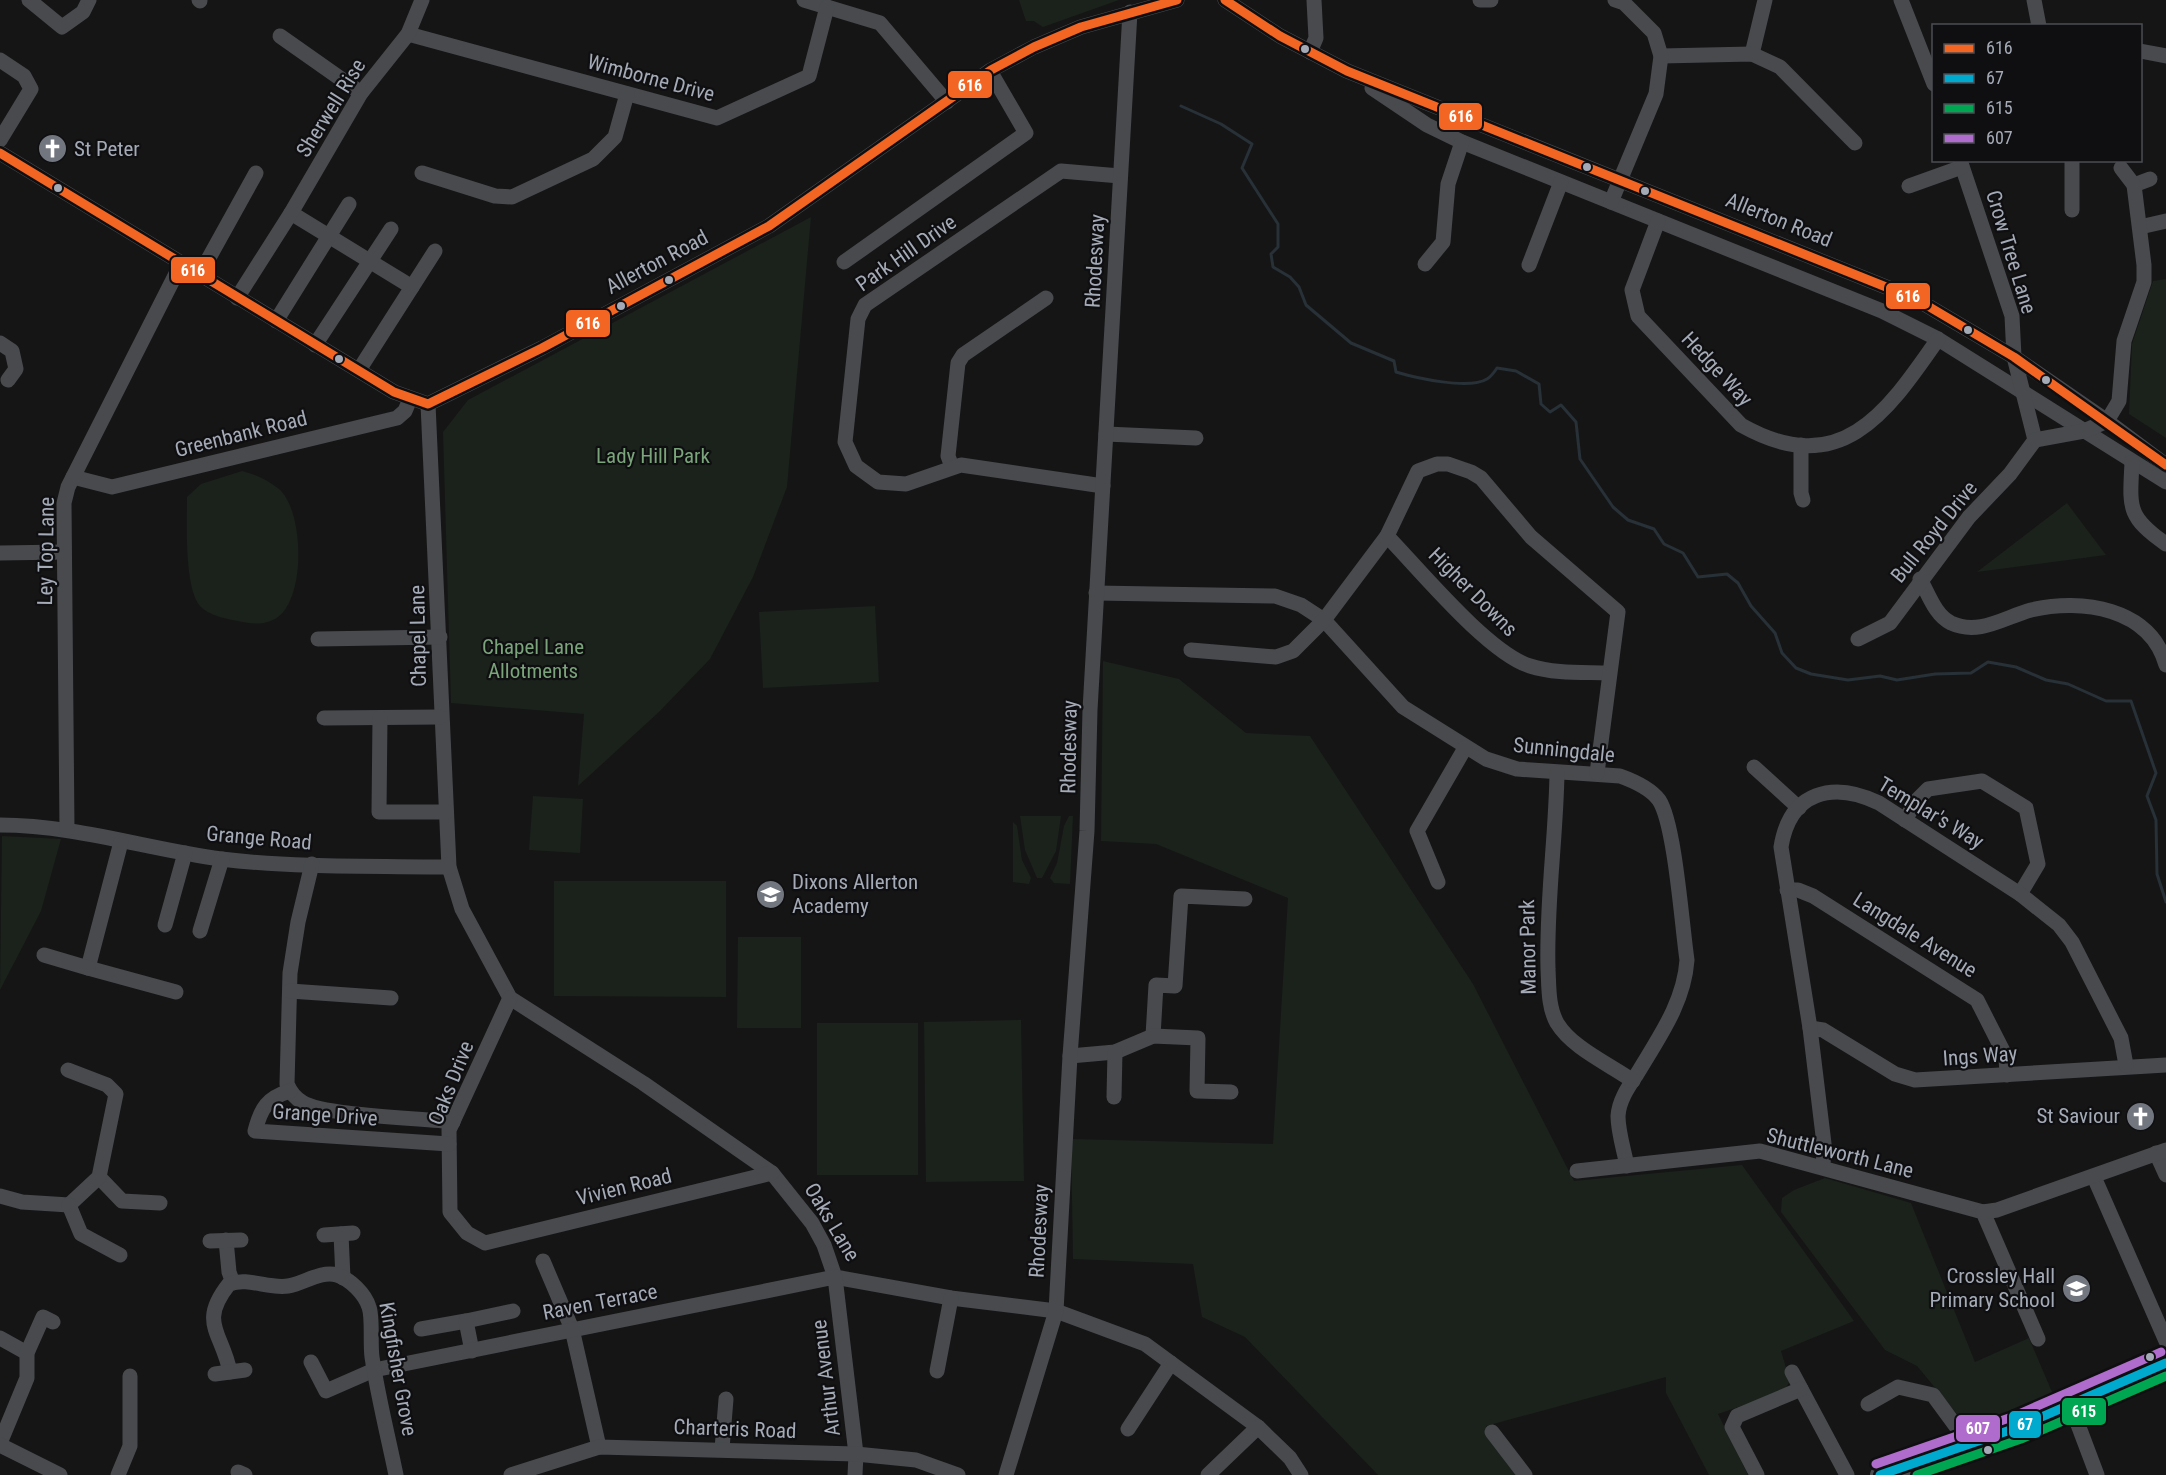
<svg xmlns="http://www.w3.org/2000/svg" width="2166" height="1475" viewBox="0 0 2166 1475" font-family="'Roboto Condensed',sans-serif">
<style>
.green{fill:#1a221b}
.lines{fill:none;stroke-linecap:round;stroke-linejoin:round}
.stream{stroke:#273137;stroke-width:3}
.minor{stroke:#484a4e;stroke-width:15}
.major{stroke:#4b4d4f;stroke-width:20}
.bus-1-casing{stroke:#0f0f11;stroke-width:14}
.bus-2-casing{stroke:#0f0f11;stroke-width:14}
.bus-3-casing{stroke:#0f0f11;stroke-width:14}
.bus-4-casing{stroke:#0f0f11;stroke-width:14}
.bus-1{stroke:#f26522;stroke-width:9}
.bus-2{stroke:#00a9ce;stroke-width:9}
.bus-3{stroke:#00a651;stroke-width:9}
.bus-4{stroke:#b06ccc;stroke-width:9}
.bus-dot{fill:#a4abb7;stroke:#0f0f11;stroke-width:2}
.labels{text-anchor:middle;stroke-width:4.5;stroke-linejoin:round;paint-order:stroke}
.street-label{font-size:21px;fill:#a4abb7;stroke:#0f0f11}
.poi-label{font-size:21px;fill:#a4abb7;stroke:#0f0f11;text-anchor:start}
.park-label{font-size:21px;fill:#7aa47a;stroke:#0f0f11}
.line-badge{stroke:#0f0f11;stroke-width:2}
.badge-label{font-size:16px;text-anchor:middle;font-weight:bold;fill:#fff}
</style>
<rect width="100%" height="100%" fill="#151515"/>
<g class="green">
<path d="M 1019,0 L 1119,0 L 1043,27 L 1034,21 L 1026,21 Z"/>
<path d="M 811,217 L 787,487 L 753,577 L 710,659 L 659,712 L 578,786 L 584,714 L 451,703 L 443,432 L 468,400 Z"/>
<path d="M 2166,279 L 2166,438 L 2129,414 L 2132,344 L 2153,281 Z"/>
<path d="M 242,471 C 255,474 268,480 279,489 C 304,511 306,596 278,617 C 265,626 252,624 238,621 C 227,619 209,616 200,606 C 184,587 187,522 187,497 L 201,484 Z"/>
<path d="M 2067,503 L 2106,555 L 1977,572 Z"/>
<path d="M 875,606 L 879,682 L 763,688 L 759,612 Z"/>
<path d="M 1103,661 L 1179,679 L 1246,733 L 1310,736 L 1473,984 L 1574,1181 L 1742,1165 L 1854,1321 L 1781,1351 L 1790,1381 L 1784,1391 L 1718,1414 L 1748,1475 L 1709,1475 L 1666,1393 L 1666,1377 L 1486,1426 L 1518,1473 L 1515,1475 L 1378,1475 L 1245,1337 L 1202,1317 L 1193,1264 L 1073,1259 L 1071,1139 L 1273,1144 L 1288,898 L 1156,844 L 1101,841 Z"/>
<path d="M 533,796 L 583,799 L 580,853 L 529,850 Z"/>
<path d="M 1020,816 L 1061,816 L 1056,851 L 1042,878 L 1037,878 L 1025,850 Z"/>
<path d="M 1069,816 L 1073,816 L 1070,884 L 1054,883 L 1050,878 L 1057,863 L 1064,826 Z"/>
<path d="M 1013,822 L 1017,826 L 1022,860 L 1031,878 L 1029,884 L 1013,882 Z"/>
<path d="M 2,836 L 61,839 L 41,911 L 0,990 Z"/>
<path d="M 554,881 L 726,881 L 726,997 L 554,996 Z"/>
<path d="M 738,937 L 801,937 L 801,1028 L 737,1028 Z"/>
<path d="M 1021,1020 L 1024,1181 L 926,1182 L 924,1022 Z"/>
<rect x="817" y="1023" width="101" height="152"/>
<path d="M 1825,1178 L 1911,1203 L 1975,1362 L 2029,1338 L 2055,1399 L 1971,1431 L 1917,1366 L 1885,1350 L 1781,1212 L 1782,1198 L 1794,1190 Z"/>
</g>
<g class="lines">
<path class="stream" d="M 1181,106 L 1221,124 L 1252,144 L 1242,168 L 1278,224 L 1278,247 L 1271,254 L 1273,267 L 1290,277 L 1299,287 L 1306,305 L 1351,343 L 1394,361 L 1396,372 C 1416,378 1469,390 1487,379 C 1491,377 1495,371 1497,368 L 1516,371 L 1539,384 L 1541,404 L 1550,412 L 1561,405 L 1576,422 L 1580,459 L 1613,507 L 1628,520 L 1654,529 L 1664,544 L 1683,553 L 1698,577 L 1727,574 L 1738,583 L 1751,606 L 1775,633 L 1782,653 L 1796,668 L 1811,674 L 1848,680 L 1880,676 L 1897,680 L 1935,674 L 1971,673 L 1988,662 L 2016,667 L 2046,680 L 2068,684 L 2106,701 L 2131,701 L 2156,773 L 2147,796 L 2156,820 L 2157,874 L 2166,902"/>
<g class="minor">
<path d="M 29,0 L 62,27 L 83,12 L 89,0"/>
<path d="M 199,0 L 200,1"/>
<path d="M 804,0 L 880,23 L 947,102"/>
<path d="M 1225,0 L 1280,36 L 1347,71 L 1916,299 L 2014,357 L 2107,421 L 2166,465"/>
<path d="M 1480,0 L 1491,0"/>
<path d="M 1901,0 L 1934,84"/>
<path d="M 2034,0 L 2039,26"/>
<path d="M 408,34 L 717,118 L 809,76 L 827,7"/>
<path d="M 280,36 L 361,93"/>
<path d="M 2140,51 L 2166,56"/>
<path d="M 1310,52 L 1316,38 L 1314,0"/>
<path d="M 1752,54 L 1765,0"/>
<path d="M 1661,56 L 1752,54 L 1780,67 L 1855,143"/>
<path d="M 0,60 L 24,76 L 31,89 L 0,140"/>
<path d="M 1372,88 L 1427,125 L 1462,142 L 1882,311 L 1938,339 L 2166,482"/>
<path d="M 0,153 L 394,392 L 428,404 L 542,348 L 769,226 L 991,70 L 1034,47 L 1081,27 L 1177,0"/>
<path d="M 1960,160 L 2012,316 L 2014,357 L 2035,440"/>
<path d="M 2072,160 L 2072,210"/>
<path d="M 422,173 L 495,196 L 512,197 L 593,159 L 615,137 L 627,94"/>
<path d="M 2134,185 L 2150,179"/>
<path d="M 1909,186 L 1962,167"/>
<path d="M 1611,202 L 1656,94 L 1661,56 L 1654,33 L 1624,3 L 1615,0"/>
<path d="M 291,213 L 412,287"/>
<path d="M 1658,221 L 1632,290 L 1638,316 L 1741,425 C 1840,481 1886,414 1938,339"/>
<path d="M 2140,227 L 2166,221"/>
<path d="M 844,262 L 1026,133 L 990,71"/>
<path d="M 1425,264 L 1443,242 L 1448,184 L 1462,142"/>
<path d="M 1529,265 L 1561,182"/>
<path d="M 200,274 L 256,173"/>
<path d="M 237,298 L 291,213 L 361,93 L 408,34 L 422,0"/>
<path d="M 276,321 L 349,204"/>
<path d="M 0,343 L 12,351 L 16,369 L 8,380"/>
<path d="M 315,345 L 391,229"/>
<path d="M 359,370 L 435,251"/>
<path d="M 428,404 L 449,867 L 462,909 L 510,998 L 643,1083 L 772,1173 L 812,1223 L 824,1245 L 835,1277 L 951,1298 L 1056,1311 L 1145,1344 L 1258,1427 L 1290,1458 L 1301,1475"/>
<path d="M 1106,434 L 1196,438"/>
<path d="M 1801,445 L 1801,493 L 1803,500"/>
<path d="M 2132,462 C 2130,507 2126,516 2166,544"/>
<path d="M 952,467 L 948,456 L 958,363 L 963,355 L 1046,298"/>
<path d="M 73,477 L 112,487 L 397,418 L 405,411 L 410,399"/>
<path d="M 1103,486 L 961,465 L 906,484 L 878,482 L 856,466 L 845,442 L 858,319 L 865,305 L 1061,171 L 1120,176"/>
<path d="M 1387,536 C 1420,570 1488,653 1530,666 C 1555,674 1584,672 1609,673"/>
<path d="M 0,553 L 64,552"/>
<path d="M 1920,579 C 1929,595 1935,615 1951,623 C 1979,636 2005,617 2031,610 C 2082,598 2150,608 2166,665"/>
<path d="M 1096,593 L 1275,596 L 1301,605 L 1324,620 L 1403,707 L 1486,759 L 1517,769 L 1620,776 C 1634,781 1650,788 1659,800 C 1675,824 1682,927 1687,960 C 1684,1003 1659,1037 1637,1074 C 1629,1086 1619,1100 1618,1116 C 1618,1132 1624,1150 1627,1166"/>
<path d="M 318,639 L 440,637"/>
<path d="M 1858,639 L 1890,623 L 1969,517 L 2010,474 L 2035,440 L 2084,431 L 2107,421 L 2119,401 L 2124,341 L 2144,282 L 2144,265 L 2134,185 L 2121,168"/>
<path d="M 1191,650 L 1276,657 L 1293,651 L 1324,620 L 1387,536 L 1418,471 L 1437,464 L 1448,464 L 1471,472 L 1481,478 L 1531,537 L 1618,612 L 1597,773"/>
<path d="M 324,718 L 440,717"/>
<path d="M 380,718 L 379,812 L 446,812"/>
<path d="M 1754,767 L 1799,808"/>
<path d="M 1557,773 C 1556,838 1546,903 1548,969 C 1549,987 1548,1007 1557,1023 C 1572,1048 1609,1064 1633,1081"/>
<path d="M 1905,820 L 1916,801 L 1928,789 L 1982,781 L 2026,808 L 2038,864 L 2020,894"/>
<path d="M 0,825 C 75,825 147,849 221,859 C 296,868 373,866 449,867"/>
<path d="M 67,829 L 64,503 L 68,487 L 181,264"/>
<path d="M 121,842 L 88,968 L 176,992"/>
<path d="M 312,864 L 298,922 L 290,973 L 287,1084 C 290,1091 295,1098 302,1102 C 324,1116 421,1118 453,1122"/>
<path d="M 1438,882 L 1417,831 L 1465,748"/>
<path d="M 1787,890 L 1798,890 L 1813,896 L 1977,1000 L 2006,1057 L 2007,1075"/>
<path d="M 165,925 L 185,853"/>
<path d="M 200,931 L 222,859"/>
<path d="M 44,955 L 88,968"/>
<path d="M 290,991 L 391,998"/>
<path d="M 510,998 L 449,1130 L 450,1212 L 467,1233 L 485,1243 L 772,1173"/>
<path d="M 1810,1028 L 1823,1030 L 1895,1074 L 1915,1080 L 2166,1065"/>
<path d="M 1153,1036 L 1156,985 L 1175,986 L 1181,896 L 1245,899"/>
<path d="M 1070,1056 L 1115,1052 L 1153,1036 L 1198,1038 L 1197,1091 L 1231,1092"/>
<path d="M 290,1091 C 267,1098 261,1108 255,1131 L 449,1144"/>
<path d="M 1114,1097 L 1115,1052"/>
<path d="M 2156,1153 L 2166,1175"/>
<path d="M 1822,1167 L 1825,1152 L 1810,1028 L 1781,847 C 1790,791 1833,781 1879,803 L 2020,894 L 2059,925 L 2072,942 L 2121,1038 L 2126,1065"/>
<path d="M 1577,1171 L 1760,1151 L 1983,1212 L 2038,1339"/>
<path d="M 99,1177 L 122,1201 L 160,1203"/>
<path d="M 2094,1177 L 2166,1341"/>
<path d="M 0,1196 L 22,1202 L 69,1205 L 99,1177 L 116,1094 L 107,1085 L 68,1070"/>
<path d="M 69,1205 L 81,1234 L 120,1255"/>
<path d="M 1983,1212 L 1997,1210 L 2166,1150"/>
<path d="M 341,1234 L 343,1278"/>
<path d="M 324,1235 L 353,1233"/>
<path d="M 226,1240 L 229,1272 L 233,1283"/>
<path d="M 210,1241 L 241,1240"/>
<path d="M 543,1261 L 572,1329 L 599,1447"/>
<path d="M 421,1329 L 466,1321"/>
<path d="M 0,1338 L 27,1353"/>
<path d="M 472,1351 L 466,1321 L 513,1311"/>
<path d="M 311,1362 L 326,1391 L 374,1370 L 835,1277 L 856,1454 L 855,1475"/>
<path d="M 937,1371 L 951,1298"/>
<path d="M 230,1372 C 222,1332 198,1323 229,1284 C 249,1277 268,1289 288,1286 C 303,1284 321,1270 337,1275 C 350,1279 365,1294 369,1307 C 373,1318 370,1343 372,1357 C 378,1397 388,1436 396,1475"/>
<path d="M 1792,1372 L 1847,1475"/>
<path d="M 215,1374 L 245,1370"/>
<path d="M 1868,1404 L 1898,1387 L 1933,1395 L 1969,1444"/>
<path d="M 2071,1406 L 2097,1475"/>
<path d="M 1128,1429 L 1171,1363"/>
<path d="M 1492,1432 L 1525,1475"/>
<path d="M 0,1443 L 27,1378 L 27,1353 L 43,1317 L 53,1322"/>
<path d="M 0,1445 L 60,1475"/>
<path d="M 722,1449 L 726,1399"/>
<path d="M 238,1472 L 245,1475"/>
<path d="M 118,1475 L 130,1446 L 130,1376"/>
<path d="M 511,1475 L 599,1447 L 856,1454 L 916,1460 L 958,1475"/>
<path d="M 1006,1475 L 1056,1311 L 1070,1056 L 1087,831 L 1090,710 L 1130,12"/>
<path d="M 1208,1475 L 1258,1427"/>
<path d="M 1757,1475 L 1732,1427 L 1737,1416 L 1801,1389"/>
</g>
<path class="major" d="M 1880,1475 L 2016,1428 L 2166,1363"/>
<defs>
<g id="bus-1">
<path d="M 1225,0 L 1280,36 L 1347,71 L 1916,299 L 2014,357 L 2166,465"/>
<path d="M 0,153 L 394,392 L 428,404 L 542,348 L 769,226 L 991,70 L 1034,47 L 1081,27 L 1177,0"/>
</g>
<path id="bus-2" d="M 1880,1475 L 2016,1428 L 2166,1363"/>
<path id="bus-3" d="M 1917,1475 L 2021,1439 L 2166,1376"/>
<path id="bus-4" d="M 1876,1464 L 2012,1417 L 2161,1352"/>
</defs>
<use href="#bus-1" class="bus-1-casing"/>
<use href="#bus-2" class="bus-2-casing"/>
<use href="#bus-3" class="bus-3-casing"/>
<use href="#bus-4" class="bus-4-casing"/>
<use href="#bus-1" class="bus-1"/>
<use href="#bus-2" class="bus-2"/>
<use href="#bus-3" class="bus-3"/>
<use href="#bus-4" class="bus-4"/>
</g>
<defs>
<symbol id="church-disc" viewBox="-11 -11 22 22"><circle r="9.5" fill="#72767e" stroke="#0f0f11"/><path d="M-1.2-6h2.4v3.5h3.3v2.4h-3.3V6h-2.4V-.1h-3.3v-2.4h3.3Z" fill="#fff"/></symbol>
<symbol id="school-disc" viewBox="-11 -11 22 22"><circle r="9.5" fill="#72767e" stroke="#0f0f11"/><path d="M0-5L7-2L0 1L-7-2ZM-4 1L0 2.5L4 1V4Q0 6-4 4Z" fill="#fff"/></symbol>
</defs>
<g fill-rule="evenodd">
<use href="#church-disc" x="36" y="132" width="33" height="33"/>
<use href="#school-disc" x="754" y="878" width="33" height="33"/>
<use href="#church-disc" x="2124" y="1100" width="33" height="33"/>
<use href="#school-disc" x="2060" y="1272" width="33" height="33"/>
</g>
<g class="bus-dot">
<circle cx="1305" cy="49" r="5"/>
<circle cx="1587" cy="167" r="5"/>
<circle cx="58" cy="188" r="5"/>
<circle cx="1645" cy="191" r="5"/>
<circle cx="669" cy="280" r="5"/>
<circle cx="621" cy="306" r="5"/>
<circle cx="1968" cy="330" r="5"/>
<circle cx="339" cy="359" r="5"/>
<circle cx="2046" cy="380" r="5"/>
<circle cx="2150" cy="1357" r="5"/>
<circle cx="1988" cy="1450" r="5"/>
</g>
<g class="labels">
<g class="street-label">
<text transform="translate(651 78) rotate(15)" y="7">Wimborne Drive</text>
<text transform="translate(331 108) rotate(-58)" y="7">Sherwell Rise</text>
<text transform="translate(1779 220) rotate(22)" y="7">Allerton Road</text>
<text transform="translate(2011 252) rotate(73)" y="7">Crow Tree Lane</text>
<text transform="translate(906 253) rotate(-35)" y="7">Park Hill Drive</text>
<text transform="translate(1095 261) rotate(-87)" y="7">Rhodesway</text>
<text transform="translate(657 262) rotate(-28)" y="7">Allerton Road</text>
<text transform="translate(1717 369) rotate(47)" y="7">Hedge Way</text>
<text transform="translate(241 434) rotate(-14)" y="7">Greenbank Road</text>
<text transform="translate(1934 532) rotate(-51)" y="7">Bull Royd Drive</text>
<text transform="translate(46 551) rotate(-89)" y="7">Ley Top Lane</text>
<text transform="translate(1473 592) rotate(45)" y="7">Higher Downs</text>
<text transform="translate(418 636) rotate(-91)" y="7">Chapel Lane</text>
<text transform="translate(1069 747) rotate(-89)" y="7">Rhodesway</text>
<text transform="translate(1564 750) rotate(6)" y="7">Sunningdale</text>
<text transform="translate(1931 813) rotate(31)" y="7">Templar's Way</text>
<text transform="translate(259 838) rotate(5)" y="7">Grange Road</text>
<text transform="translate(1915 935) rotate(32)" y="7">Langdale Avenue</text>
<text transform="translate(1528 947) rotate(-91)" y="7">Manor Park</text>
<text transform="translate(1980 1056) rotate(-4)" y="7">Ings Way</text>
<text transform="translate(451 1083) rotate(-68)" y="7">Oaks Drive</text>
<text transform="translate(325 1115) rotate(4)" y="7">Grange Drive</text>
<text transform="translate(1840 1153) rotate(14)" y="7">Shuttleworth Lane</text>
<text transform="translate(624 1187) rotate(-14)" y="7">Vivien Road</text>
<text transform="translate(832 1222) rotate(59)" y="7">Oaks Lane</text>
<text transform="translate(1039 1231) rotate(-87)" y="7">Rhodesway</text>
<text transform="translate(600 1302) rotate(-11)" y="7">Raven Terrace</text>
<text transform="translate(398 1369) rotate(80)" y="7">Kingfisher Grove</text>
<text transform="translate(826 1378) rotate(-97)" y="7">Arthur Avenue</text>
<text transform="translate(735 1429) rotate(2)" y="7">Charteris Road</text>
</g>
<g class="poi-label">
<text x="74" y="156">St Peter</text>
<text x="792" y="889">Dixons Allerton<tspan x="792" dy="24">Academy</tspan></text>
<text x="2120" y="1123" text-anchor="end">St Saviour</text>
<text x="2055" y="1283" text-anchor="end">Crossley Hall<tspan x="2055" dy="24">Primary School</tspan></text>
</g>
<g class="park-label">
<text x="653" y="463">Lady Hill Park</text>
<text x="533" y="654">Chapel Lane<tspan x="533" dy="24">Allotments</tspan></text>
</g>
</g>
<g class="line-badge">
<rect x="947" y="70" width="46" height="29" rx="6" fill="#f26522"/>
<rect x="1438" y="102" width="45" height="29" rx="6" fill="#f26522"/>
<rect x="170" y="256" width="46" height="28" rx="6" fill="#f26522"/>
<rect x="1885" y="282" width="46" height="28" rx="6" fill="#f26522"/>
<rect x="565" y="309" width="46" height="29" rx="6" fill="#f26522"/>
<rect x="2061" y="1397" width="46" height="29" rx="6" fill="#00a651"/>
<rect x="2008" y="1410" width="34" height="29" rx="6" fill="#00a9ce"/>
<rect x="1955" y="1414" width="46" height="29" rx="6" fill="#b06ccc"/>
</g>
<g class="badge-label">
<text x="970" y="91">616</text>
<text x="1461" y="122">616</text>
<text x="193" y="276">616</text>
<text x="1908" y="302">616</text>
<text x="588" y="329">616</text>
<text x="2084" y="1417">615</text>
<text x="2025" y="1430">67</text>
<text x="1978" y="1434">607</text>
</g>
<rect x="1932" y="24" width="210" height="138" fill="#0f0f11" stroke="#4b4d53" stroke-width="1.5"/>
<rect x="1944" y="44" width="30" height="9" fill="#f26522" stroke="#4b4d53" stroke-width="1.5"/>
<text x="1986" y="54" font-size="18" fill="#a4abb7">616</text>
<rect x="1944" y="74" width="30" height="9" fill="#00a9ce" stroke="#4b4d53" stroke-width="1.5"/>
<text x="1986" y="84" font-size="18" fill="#a4abb7">67</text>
<rect x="1944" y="104" width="30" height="9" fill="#00a651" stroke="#4b4d53" stroke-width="1.5"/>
<text x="1986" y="114" font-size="18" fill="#a4abb7">615</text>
<rect x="1944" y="134" width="30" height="9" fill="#b06ccc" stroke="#4b4d53" stroke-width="1.5"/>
<text x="1986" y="144" font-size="18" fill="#a4abb7">607</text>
</svg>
